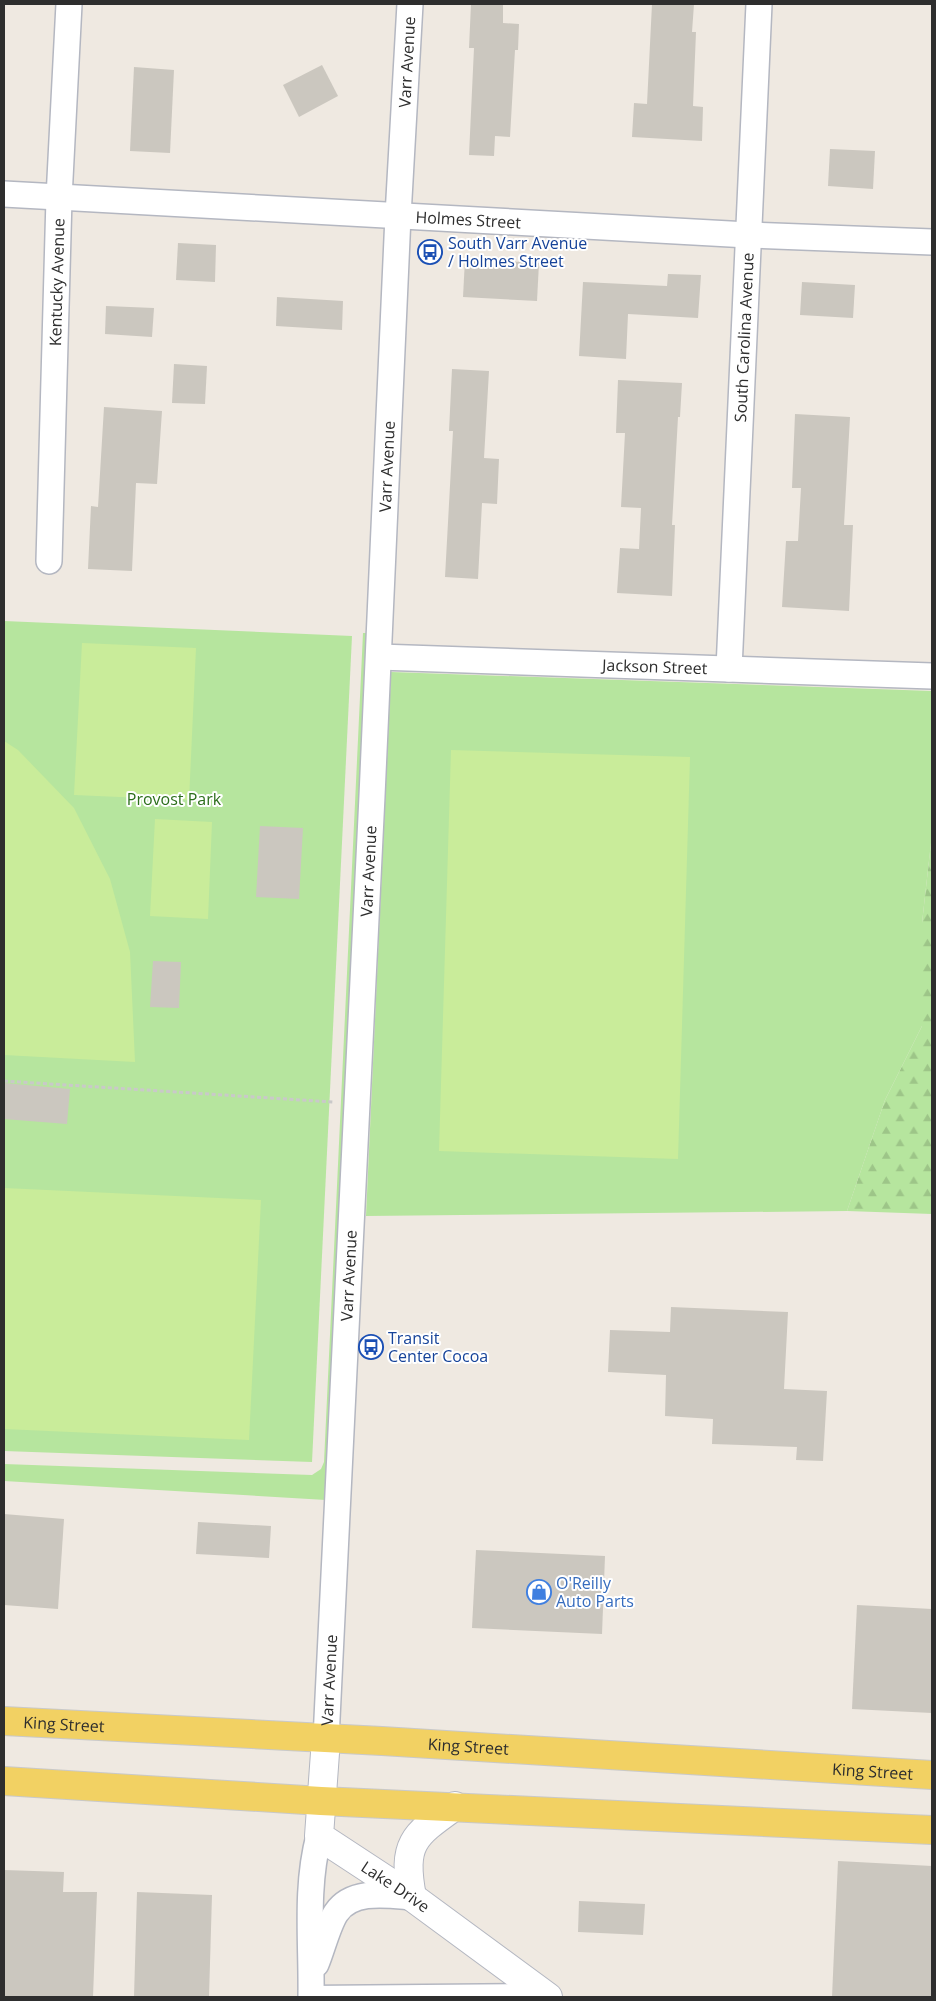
<svg xmlns="http://www.w3.org/2000/svg" width="936" height="2001" viewBox="0 0 936 2001" font-family="'Open Sans',sans-serif">
<style>
.forest{fill:url(#forest-firs)}
.park{fill:#b6e59e}
.pitch{fill:#c9ec9a}
.building{fill:#cbc7bf}
.lines{fill:none;stroke-linecap:round;stroke-linejoin:round}
.lane-casing{stroke:#b4b7c1;stroke-width:15}
.street-casing{stroke:#b4b7c1;stroke-width:28}
.secondary-casing{stroke:#b4b7c1;stroke-width:30}
.primary-casing{stroke:#c9c9c9;stroke-width:30}
.path{stroke:#c9c9c9;stroke-width:3;stroke-dasharray:4 2.5;stroke-linecap:butt}
.lane{stroke:#fff;stroke-width:12}
.street{stroke:#fff;stroke-width:25}
.secondary{stroke:#fff;stroke-width:28}
.primary{stroke:#f2d163;stroke-width:28}
.labels{text-anchor:middle;stroke-width:4;stroke-linejoin:round;paint-order:stroke}
.street-label{font-size:16px;fill:#2e2e2e;stroke:#fff}
.transit-label{font-size:16px;fill:#164399;stroke:#fff;text-anchor:start}
.park-label{font-size:16px;fill:#2c6e1b;stroke:#fff}
.shop-label{font-size:16px;fill:#366cbe;stroke:#fff;text-anchor:start}
</style>
<defs>
<pattern id="forest-firs" width="22" height="20" patternUnits="userSpaceOnUse" patternTransform="scale(1.25)"><rect width="22" height="20" fill="#b6e59e"/><path d="M5 1l3.5 6h-7zM16 11l3.5 6h-7z" fill="#9dc588"/></pattern>
</defs>
<rect width="100%" height="100%" fill="#efe9e1"/>
<path class="forest" d="M 932,834 L 932,1214 L 847,1211 L 885,1100 L 922,1026 L 922,923 Z"/>
<g class="park">
<path d="M 4,621 L 352,636 L 312,1462 L 4,1451 Z"/>
<path d="M 363,633 L 367,633 L 326,1500 L 4,1481 L 4,1464 L 312,1475 L 321,1469 L 324,1462 Z"/>
<path d="M 391,672 L 932,691 L 932,834 L 922,923 L 922,1026 L 885,1100 L 847,1211 L 366,1216 Z"/>
</g>
<g class="pitch">
<path d="M 82,643 L 196,648 L 189,800 L 74,795 Z"/>
<path d="M 4,741 L 18,750 L 74,808 L 110,879 L 130,952 L 135,1062 L 4,1055 Z"/>
<path d="M 451,750 L 690,757 L 678,1159 L 439,1151 Z"/>
<path d="M 155,819 L 212,822 L 208,919 L 150,916 Z"/>
<path d="M 4,1188 L 261,1200 L 249,1440 L 4,1429 Z"/>
</g>
<g class="building">
<path d="M 471,4 L 503,4 L 503,23 L 519,24 L 518,50 L 515,50 L 510,137 L 495,136 L 494,156 L 469,155 L 474,48 L 469,48 Z"/>
<path d="M 652,4 L 694,4 L 692,32 L 696,32 L 693,106 L 703,107 L 702,141 L 632,137 L 634,103 L 647,104 Z"/>
<path d="M 322,65 L 338,96 L 299,117 L 283,85 Z"/>
<path d="M 134,67 L 174,70 L 170,153 L 130,151 Z"/>
<path d="M 830,149 L 875,151 L 873,189 L 828,186 Z"/>
<path d="M 178,243 L 216,245 L 215,282 L 176,280 Z"/>
<path d="M 465,259 L 539,263 L 537,301 L 463,297 Z"/>
<path d="M 668,274 L 701,275 L 698,318 L 628,314 L 626,359 L 579,356 L 583,282 L 667,286 Z"/>
<path d="M 802,282 L 855,285 L 853,318 L 800,315 Z"/>
<path d="M 277,297 L 343,301 L 342,330 L 276,326 Z"/>
<path d="M 106,306 L 154,308 L 152,337 L 105,334 Z"/>
<path d="M 174,364 L 207,366 L 205,404 L 172,403 Z"/>
<path d="M 452,369 L 489,371 L 484,458 L 499,459 L 497,504 L 482,503 L 478,579 L 445,577 L 453,431 L 449,431 Z"/>
<path d="M 618,380 L 682,383 L 680,417 L 678,417 L 672,525 L 675,525 L 672,596 L 617,593 L 620,548 L 639,549 L 641,508 L 621,507 L 625,433 L 616,433 Z"/>
<path d="M 104,407 L 162,411 L 157,484 L 136,483 L 132,571 L 88,569 L 91,506 L 98,507 Z"/>
<path d="M 795,414 L 850,417 L 844,525 L 853,525 L 849,611 L 782,607 L 786,541 L 798,541 L 801,488 L 792,488 Z"/>
<path d="M 260,826 L 303,828 L 299,899 L 256,897 Z"/>
<path d="M 153,961 L 181,962 L 179,1008 L 150,1007 Z"/>
<path d="M 4,1083 L 70,1089 L 67,1124 L 4,1119 Z"/>
<path d="M 671,1307 L 788,1312 L 784,1389 L 827,1391 L 823,1461 L 796,1460 L 797,1447 L 712,1444 L 713,1419 L 665,1416 L 666,1375 L 608,1372 L 610,1330 L 670,1332 Z"/>
<path d="M 4,1514 L 64,1519 L 58,1609 L 4,1605 Z"/>
<path d="M 198,1522 L 271,1526 L 269,1558 L 196,1554 Z"/>
<path d="M 476,1550 L 605,1556 L 602,1634 L 472,1628 Z"/>
<path d="M 857,1605 L 932,1609 L 932,1713 L 852,1709 Z"/>
<path d="M 838,1861 L 932,1866 L 932,1997 L 832,1997 Z"/>
<path d="M 4,1870 L 64,1872 L 63,1892 L 97,1892 L 93,1997 L 4,1997 Z"/>
<path d="M 137,1892 L 212,1895 L 209,1997 L 134,1997 Z"/>
<path d="M 579,1901 L 645,1904 L 643,1935 L 578,1932 Z"/>
</g>
<g class="lines">
<defs>
<path id="lane" d="M 311,1992 L 532,1990"/>
<g id="street">
<path id="s1" d="M 4,194 L 748,235 L 932,242"/>
<path id="s2" d="M 49,561 L 59,198 L 69,4"/>
<path id="s3" d="M 379,657 L 932,676"/>
<path id="s4" d="M 729,669 L 759,4"/>
<path id="s5" d="M 326,1739 L 372,796 L 398,216 L 410,4"/>
<path d="M 316,1964 C 322,1950 328,1925 336,1913 C 352,1889 387,1895 412,1897"/>
<path d="M 311,1997 C 312,1944 305,1888 319,1836"/>
</g>
<g id="secondary">
<path id="s6" d="M 326,1739 L 319,1836 L 412,1897 L 548,1997"/>
<path d="M 412,1897 C 402,1843 413,1836 455,1806"/>
</g>
<g id="primary">
<path id="s7" d="M 4,1721 L 382,1741 L 932,1775"/>
<path d="M 4,1781 L 321,1801 L 932,1830"/>
</g>
</defs>
<use href="#lane" class="lane-casing"/>
<use href="#street" class="street-casing"/>
<use href="#secondary" class="secondary-casing"/>
<use href="#primary" class="primary-casing"/>
<path class="path" d="M 4,1081 L 333,1102"/>
<use href="#lane" class="lane"/>
<use href="#street" class="street"/>
<use href="#secondary" class="secondary"/>
<use href="#primary" class="primary"/>
</g>
<defs>
<symbol id="bus-ring" viewBox="-11 -11 22 22"><circle r="9.5" fill="#fff" stroke="#1a4fb4" stroke-width="1.5"/><path d="M-5-6H5V4H4V6H2V4H-2V6H-4V4H-5ZM-3.5-4V0h7V-4ZM-3.5 1.2v1.5H-2V1.2ZM2 1.2v1.5H3.5V1.2Z" fill="#1a4fb4"/></symbol>
<symbol id="shop-ring" viewBox="-11 -11 22 22"><circle r="9.5" fill="#fff" stroke="#3f7fe0" stroke-width="1.5"/><path d="M-5-2.5h2.3a2.7 3.5 0 0 1 5.4 0H5L5.5 6h-11ZM-1.5-2.5h3a1.5 2.3 0 0 0-3 0Z" fill="#3f7fe0"/></symbol>
</defs>
<g fill-rule="evenodd">
<use href="#bus-ring" x="416" y="238" width="28" height="28"/>
<use href="#bus-ring" x="357" y="1333" width="28" height="28"/>
<use href="#shop-ring" x="525" y="1578" width="28" height="28"/>
</g>
<g class="labels">
<g class="street-label">
<text dy="6" stroke="none"><textPath href="#s5" startOffset="1679">Varr Avenue</textPath></text>
<text dy="6" stroke="none"><textPath href="#s1" startOffset="465">Holmes Street</textPath></text>
<text dy="6" stroke="none"><textPath href="#s2" startOffset="279">Kentucky Avenue</textPath></text>
<text dy="6" stroke="none"><textPath href="#s4" startOffset="332">South Carolina Avenue</textPath></text>
<text dy="6" stroke="none"><textPath href="#s5" startOffset="1274">Varr Avenue</textPath></text>
<text dy="6" stroke="none"><textPath href="#s3" startOffset="276">Jackson Street</textPath></text>
<text dy="6" stroke="none"><textPath href="#s5" startOffset="869">Varr Avenue</textPath></text>
<text dy="6" stroke="none"><textPath href="#s5" startOffset="464">Varr Avenue</textPath></text>
<text dy="6" stroke="none"><textPath href="#s5" startOffset="59">Varr Avenue</textPath></text>
<text dy="6" stroke="none"><textPath href="#s7" startOffset="60">King Street</textPath></text>
<text dy="6" stroke="none"><textPath href="#s7" startOffset="465">King Street</textPath></text>
<text dy="6" stroke="none"><textPath href="#s7" startOffset="870">King Street</textPath></text>
<text dy="6" stroke="none"><textPath href="#s6" startOffset="189">Lake Drive</textPath></text>
</g>
<g class="transit-label">
<text x="448" y="249">South Varr Avenue<tspan x="448" dy="18">/ Holmes Street</tspan></text>
<text x="388" y="1344">Transit<tspan x="388" dy="18">Center Cocoa</tspan></text>
</g>
<g class="park-label">
<text x="174" y="805">Provost Park</text>
</g>
<g class="shop-label">
<text x="556" y="1589">O'Reilly<tspan x="556" dy="18">Auto Parts</tspan></text>
</g>
</g>
<rect width="936" height="2001" fill="none" stroke="#2e2e2e" stroke-width="10"/>
</svg>
